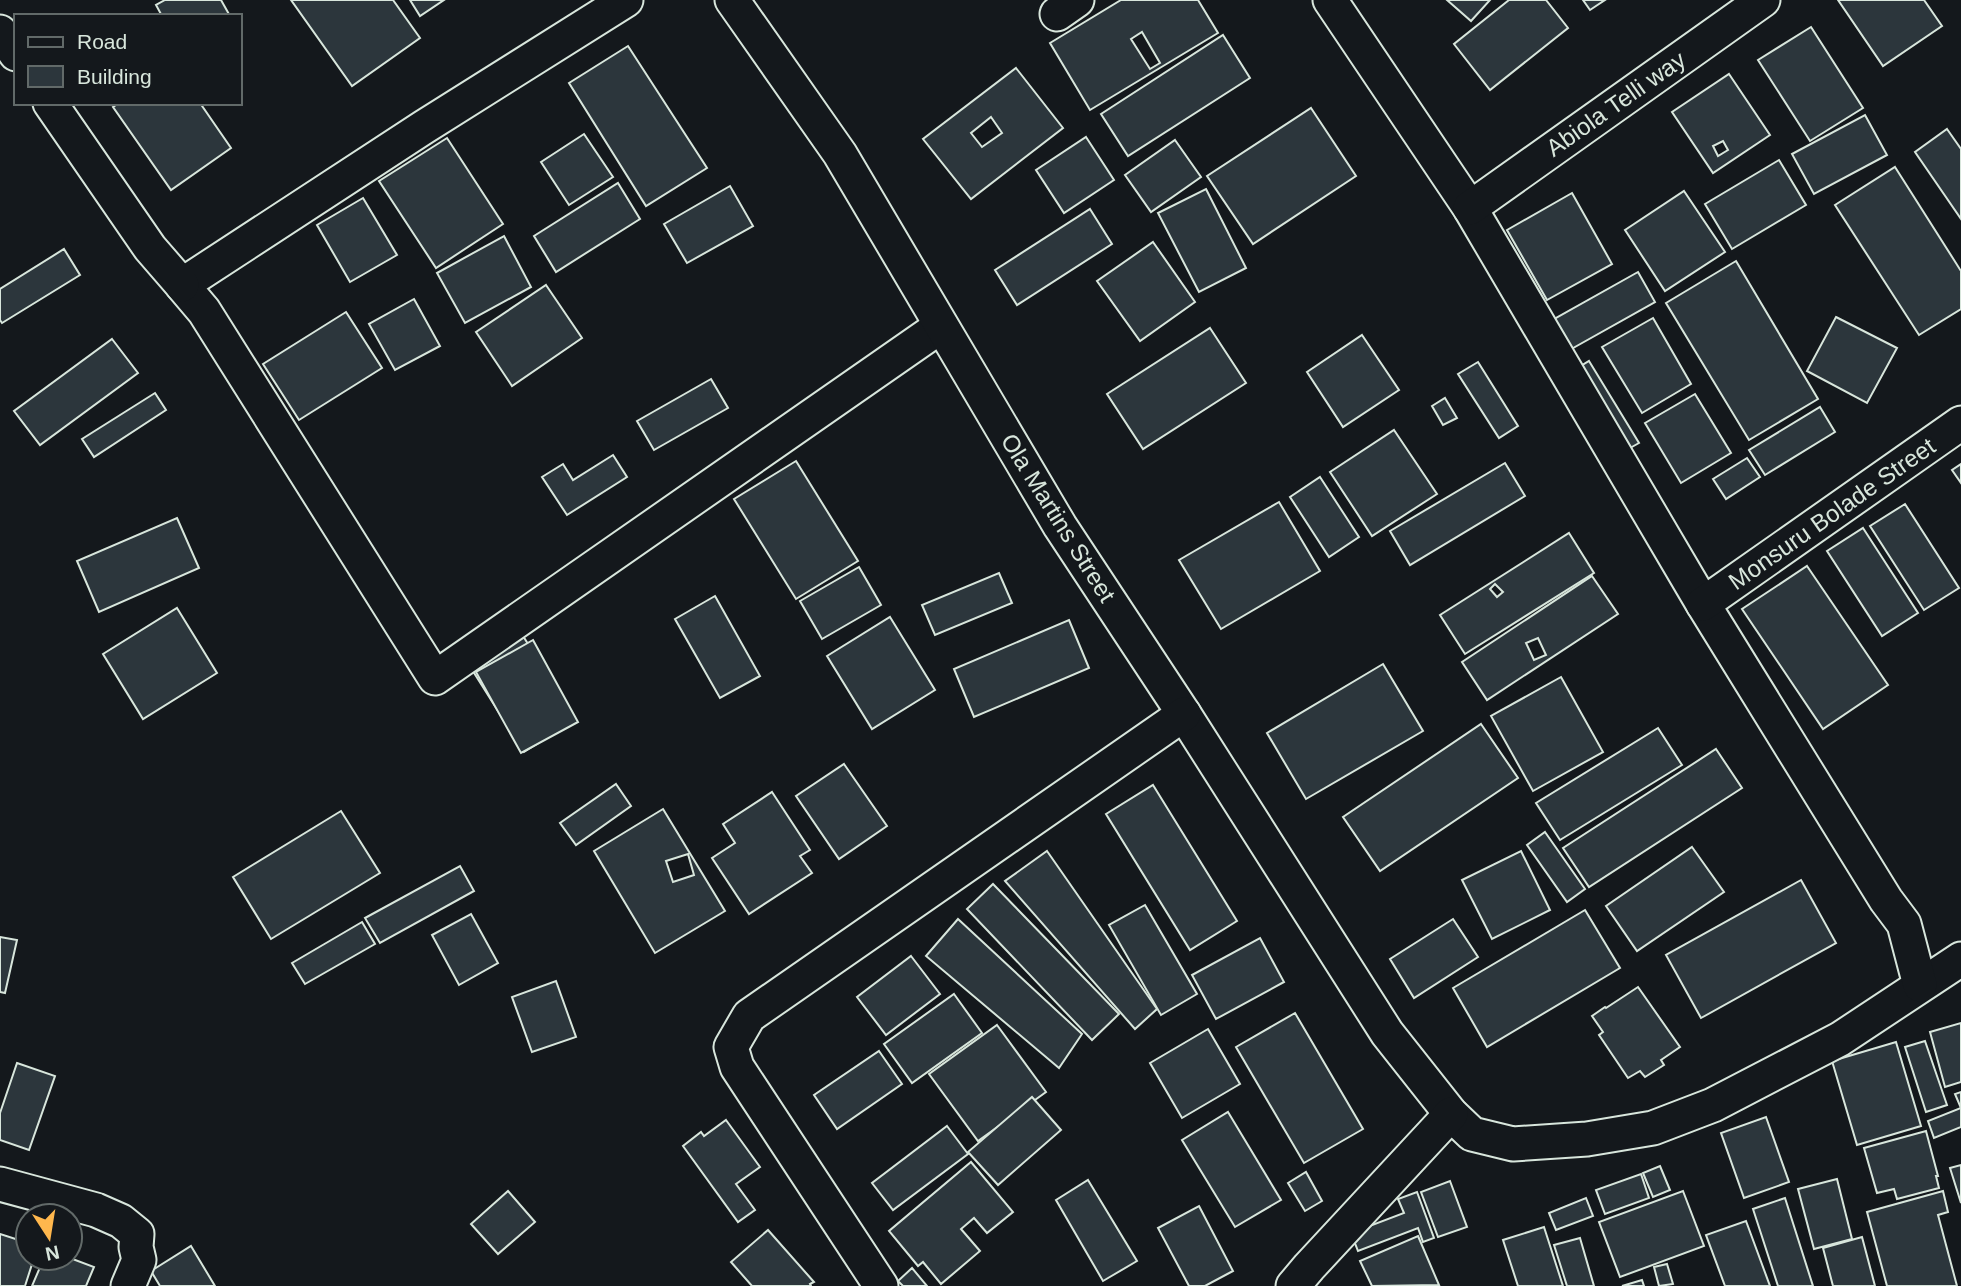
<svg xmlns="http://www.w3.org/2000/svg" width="1961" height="1286" viewBox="0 0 1961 1286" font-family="Helvetica,sans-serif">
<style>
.building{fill:#2c363c;stroke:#d8e6dc;stroke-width:2;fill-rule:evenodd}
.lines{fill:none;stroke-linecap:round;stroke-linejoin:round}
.minor-casing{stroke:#d8e6dc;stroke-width:37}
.minor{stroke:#14181c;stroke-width:33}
.labels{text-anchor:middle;stroke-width:5;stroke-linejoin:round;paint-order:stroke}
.street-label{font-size:24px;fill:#d8e6dc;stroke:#14181c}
</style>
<rect width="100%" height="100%" fill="#14181c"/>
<g class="building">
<path d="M 165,0 L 221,0 L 230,16 L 162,16 L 156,5 Z"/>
<path d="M 291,0 L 393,0 L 420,38 L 352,86 Z"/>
<path d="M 410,0 L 444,0 L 420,16 Z"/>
<path d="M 1121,0 L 1198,0 L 1218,33 L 1090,110 L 1050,43 ZM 1142,32 L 1160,63 L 1150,69 L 1131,39 Z"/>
<path d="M 1447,0 L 1490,0 L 1471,21 Z"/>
<path d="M 1509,0 L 1546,0 L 1568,28 L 1490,90 L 1454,44 Z"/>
<path d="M 1583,0 L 1605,0 L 1590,10 Z"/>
<path d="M 1838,0 L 1924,0 L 1942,26 L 1883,66 Z"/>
<path d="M 1811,27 L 1863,108 L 1810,141 L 1758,60 Z"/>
<path d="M 1223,35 L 1250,78 L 1128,156 L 1101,114 Z"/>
<path d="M 628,46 L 707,168 L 646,206 L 569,83 Z"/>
<path d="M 1016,68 L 1063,128 L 971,199 L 923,139 ZM 991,117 L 1002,133 L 982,147 L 971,133 Z"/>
<path d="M 1729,74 L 1770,135 L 1713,173 L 1672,112 ZM 1723,141 L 1728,150 L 1718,156 L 1713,146 Z"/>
<path d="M 119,103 L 200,103 L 231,148 L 171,190 L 113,107 Z"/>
<path d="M 1311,108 L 1356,176 L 1253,244 L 1207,176 Z"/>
<path d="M 1865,115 L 1887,155 L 1814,194 L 1792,154 Z"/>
<path d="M 1947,129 L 1961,149 L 1961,219 L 1915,152 Z"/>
<path d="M 584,134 L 613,177 L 569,205 L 541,162 Z"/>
<path d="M 1086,137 L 1114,180 L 1064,213 L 1036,170 Z"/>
<path d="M 447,138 L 503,224 L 436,268 L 379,181 Z"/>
<path d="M 1175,140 L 1201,177 L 1151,212 L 1125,175 Z"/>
<path d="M 1779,160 L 1806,205 L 1732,249 L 1705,204 Z"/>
<path d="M 1895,167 L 1961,271 L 1961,309 L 1919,335 L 1835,205 Z"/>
<path d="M 618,183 L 640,219 L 556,272 L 534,236 Z"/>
<path d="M 730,186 L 753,226 L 687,263 L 664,224 Z"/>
<path d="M 1206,189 L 1246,268 L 1199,292 L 1158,213 Z"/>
<path d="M 1684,191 L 1725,252 L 1665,291 L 1625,230 Z"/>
<path d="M 1572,193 L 1612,264 L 1547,300 L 1507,230 Z"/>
<path d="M 363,198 L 397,255 L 350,282 L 317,225 Z"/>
<path d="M 1090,209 L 1112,244 L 1017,305 L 995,270 Z"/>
<path d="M 504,236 L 531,287 L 465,323 L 437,273 Z"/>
<path d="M 1153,242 L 1195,302 L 1140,341 L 1097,281 Z"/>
<path d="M 64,249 L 80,275 L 2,323 L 0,320 L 0,289 Z"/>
<path d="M 1736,261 L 1818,399 L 1749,440 L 1666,303 Z"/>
<path d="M 1638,272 L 1655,302 L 1566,352 L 1549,322 Z"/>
<path d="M 546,285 L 582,338 L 512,386 L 476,332 Z"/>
<path d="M 414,299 L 440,346 L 395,370 L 369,324 Z"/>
<path d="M 346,312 L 382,368 L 299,420 L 263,364 Z"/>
<path d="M 1836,317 L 1897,348 L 1867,403 L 1807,371 Z"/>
<path d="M 1653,318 L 1691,384 L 1642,413 L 1602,347 Z"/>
<path d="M 1210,328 L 1246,383 L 1143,449 L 1107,394 Z"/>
<path d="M 1362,335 L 1399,390 L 1343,427 L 1307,372 Z"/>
<path d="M 112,339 L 138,373 L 40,445 L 14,411 Z"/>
<path d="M 1589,361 L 1639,443 L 1621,453 L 1571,372 Z"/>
<path d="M 1478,362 L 1518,426 L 1499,438 L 1458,374 Z"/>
<path d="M 711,379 L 728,408 L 654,450 L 637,421 Z"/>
<path d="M 155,393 L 166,410 L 94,457 L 82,439 Z"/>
<path d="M 1695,394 L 1731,453 L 1681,483 L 1645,423 Z"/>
<path d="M 1445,398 L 1457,418 L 1443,425 L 1432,406 Z"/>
<path d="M 1820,407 L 1835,432 L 1765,475 L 1749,450 Z"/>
<path d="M 1394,430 L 1437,494 L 1372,536 L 1330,472 Z"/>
<path d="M 613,455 L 627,477 L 567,515 L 542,477 L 563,464 L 573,480 Z"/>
<path d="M 1747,458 L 1760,477 L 1726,499 L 1713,479 Z"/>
<path d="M 796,461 L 858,561 L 796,599 L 734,499 Z"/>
<path d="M 1505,463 L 1525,496 L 1410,565 L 1390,531 Z"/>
<path d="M 1961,464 L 1961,483 L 1952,470 Z"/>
<path d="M 1320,477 L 1359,537 L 1329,557 L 1290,497 Z"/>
<path d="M 1279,502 L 1320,571 L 1221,629 L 1179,560 Z"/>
<path d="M 1905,504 L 1959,588 L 1924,610 L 1870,526 Z"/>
<path d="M 177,518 L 199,568 L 99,612 L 77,561 Z"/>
<path d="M 1863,528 L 1918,613 L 1882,636 L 1827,551 Z"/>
<path d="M 1569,533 L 1594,573 L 1465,654 L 1440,615 ZM 1495,584 L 1503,592 L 1497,597 L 1490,589 Z"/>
<path d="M 1807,566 L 1888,685 L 1823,729 L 1742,609 Z"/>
<path d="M 859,567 L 881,605 L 822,639 L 800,601 Z"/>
<path d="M 999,573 L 1012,603 L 935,635 L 922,605 Z"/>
<path d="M 1592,576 L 1618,614 L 1487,700 L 1462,662 ZM 1538,638 L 1546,655 L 1534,660 L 1526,643 Z"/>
<path d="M 715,596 L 760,676 L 720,698 L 675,619 Z"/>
<path d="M 177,608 L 217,673 L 143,719 L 103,654 Z"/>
<path d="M 890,617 L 935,690 L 872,729 L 827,656 Z"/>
<path d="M 1069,620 L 1089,668 L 974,717 L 954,669 Z"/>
<path d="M 523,636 L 576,720 L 524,752 L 471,668 Z"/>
<path d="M 533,640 L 578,722 L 521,753 L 476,672 Z"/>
<path d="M 1383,664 L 1423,731 L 1306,799 L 1267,733 Z"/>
<path d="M 1561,677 L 1603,752 L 1533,791 L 1491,716 Z"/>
<path d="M 1481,724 L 1518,778 L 1380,871 L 1343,817 Z"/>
<path d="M 1658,728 L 1682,765 L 1560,840 L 1536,803 Z"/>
<path d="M 1716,749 L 1742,788 L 1589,887 L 1563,848 Z"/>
<path d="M 844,764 L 887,826 L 839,859 L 796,796 Z"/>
<path d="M 616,784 L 631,806 L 576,845 L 560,823 Z"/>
<path d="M 1153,785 L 1237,921 L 1190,950 L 1106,814 Z"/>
<path d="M 772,792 L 810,850 L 800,856 L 812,873 L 749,914 L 712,858 L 735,843 L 723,824 Z"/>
<path d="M 663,809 L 725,911 L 655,953 L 594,851 ZM 688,854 L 694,875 L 673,882 L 666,861 Z"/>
<path d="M 341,811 L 380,873 L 271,939 L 233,877 Z"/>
<path d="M 1545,832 L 1585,889 L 1567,902 L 1527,845 Z"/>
<path d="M 1692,847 L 1724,892 L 1637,951 L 1606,906 Z"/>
<path d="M 1047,851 L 1157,1009 L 1135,1029 L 1005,881 Z"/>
<path d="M 1521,851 L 1550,910 L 1492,939 L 1462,880 Z"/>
<path d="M 460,866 L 474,891 L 380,943 L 365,918 Z"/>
<path d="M 1801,880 L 1836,943 L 1701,1018 L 1666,955 Z"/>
<path d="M 993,884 L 1119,1014 L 1092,1040 L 967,909 Z"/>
<path d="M 1145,905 L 1197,994 L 1161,1015 L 1109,925 Z"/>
<path d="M 1585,910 L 1620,968 L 1487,1047 L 1453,988 Z"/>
<path d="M 471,914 L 498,963 L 459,985 L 432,935 Z"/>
<path d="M 958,919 L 1082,1034 L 1059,1068 L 926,956 Z"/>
<path d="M 1453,919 L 1478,957 L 1414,998 L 1390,959 Z"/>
<path d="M 362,922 L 375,944 L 305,984 L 292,963 Z"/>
<path d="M 0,937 L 17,940 L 5,993 L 0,992 Z"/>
<path d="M 1260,938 L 1284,982 L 1216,1019 L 1192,975 Z"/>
<path d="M 911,956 L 940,994 L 886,1035 L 857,997 Z"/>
<path d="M 556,981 L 576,1037 L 532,1052 L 512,997 Z"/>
<path d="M 1638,987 L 1680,1047 L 1661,1060 L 1664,1065 L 1645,1077 L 1640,1071 L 1628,1078 L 1599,1035 L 1603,1032 L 1592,1016 L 1605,1007 L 1606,1008 Z"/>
<path d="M 954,994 L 982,1033 L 912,1083 L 884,1044 Z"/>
<path d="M 1295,1013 L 1363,1129 L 1304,1163 L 1236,1047 Z"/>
<path d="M 1961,1023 L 1961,1082 L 1945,1087 L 1930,1032 Z"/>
<path d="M 997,1025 L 1046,1092 L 978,1141 L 929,1074 Z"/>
<path d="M 1208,1029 L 1240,1084 L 1182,1118 L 1150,1063 Z"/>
<path d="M 1925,1041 L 1947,1105 L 1926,1112 L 1905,1047 Z"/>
<path d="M 1896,1042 L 1921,1126 L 1857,1145 L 1832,1061 Z"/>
<path d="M 879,1051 L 902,1084 L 837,1129 L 814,1095 Z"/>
<path d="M 17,1063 L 55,1076 L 29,1150 L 0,1140 L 0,1113 Z"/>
<path d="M 1961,1092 L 1961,1127 L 1934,1138 L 1928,1121 L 1961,1108 L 1955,1094 Z"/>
<path d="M 1032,1097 L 1061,1130 L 998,1185 L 968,1152 Z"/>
<path d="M 1228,1112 L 1281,1200 L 1235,1227 L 1182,1140 Z"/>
<path d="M 1766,1117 L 1789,1182 L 1744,1198 L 1721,1133 Z"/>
<path d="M 726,1120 L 760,1167 L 736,1184 L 755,1210 L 738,1222 L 683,1146 L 701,1132 L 704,1136 Z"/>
<path d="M 947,1126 L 968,1154 L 893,1210 L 872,1183 Z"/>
<path d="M 1926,1131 L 1938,1176 L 1936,1176 L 1939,1188 L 1897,1199 L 1894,1189 L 1877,1193 L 1864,1148 Z"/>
<path d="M 971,1162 L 1013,1212 L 987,1233 L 974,1218 L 961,1229 L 980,1251 L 941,1284 L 923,1262 L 918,1266 L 889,1231 Z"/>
<path d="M 1961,1165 L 1961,1203 L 1950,1168 Z"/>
<path d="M 1660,1166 L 1670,1190 L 1653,1197 L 1643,1173 Z"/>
<path d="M 1306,1172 L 1322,1201 L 1305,1211 L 1288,1183 Z"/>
<path d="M 1641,1174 L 1649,1198 L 1605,1214 L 1596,1190 Z"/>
<path d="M 1837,1179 L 1852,1239 L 1814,1249 L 1798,1189 Z"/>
<path d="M 1088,1180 L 1137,1261 L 1103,1281 L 1056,1200 Z"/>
<path d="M 1450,1181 L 1467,1227 L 1438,1237 L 1421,1192 Z"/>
<path d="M 508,1191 L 535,1222 L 498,1254 L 471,1224 Z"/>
<path d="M 1683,1191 L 1704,1246 L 1620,1277 L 1599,1222 Z"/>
<path d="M 1943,1191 L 1948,1212 L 1938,1215 L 1957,1286 L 1887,1286 L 1867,1212 Z"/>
<path d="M 1417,1192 L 1434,1238 L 1423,1242 L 1418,1228 L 1358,1251 L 1351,1233 L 1404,1213 L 1398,1199 Z"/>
<path d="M 1586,1198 L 1593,1216 L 1556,1230 L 1549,1213 Z"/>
<path d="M 1785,1198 L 1813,1286 L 1778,1286 L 1753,1209 Z"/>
<path d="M 1199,1206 L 1233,1271 L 1205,1286 L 1189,1286 L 1158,1228 Z"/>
<path d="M 1746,1221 L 1770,1286 L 1725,1286 L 1706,1235 Z"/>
<path d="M 1544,1227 L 1563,1286 L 1518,1286 L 1503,1240 Z"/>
<path d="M 768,1230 L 814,1282 L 810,1284 L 811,1286 L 752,1286 L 731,1262 Z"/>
<path d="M 0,1234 L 28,1243 L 28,1258 L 34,1258 L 25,1286 L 0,1286 Z"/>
<path d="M 1418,1236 L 1439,1285 L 1372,1286 L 1360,1261 Z"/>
<path d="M 1862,1237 L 1875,1286 L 1833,1286 L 1823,1248 Z"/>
<path d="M 1580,1238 L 1594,1286 L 1567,1286 L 1554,1245 Z"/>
<path d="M 191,1246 L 215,1286 L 160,1286 L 151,1271 Z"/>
<path d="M 44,1258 L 70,1258 L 94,1267 L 86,1286 L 32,1286 Z"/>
<path d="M 1667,1264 L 1673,1284 L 1659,1286 L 1654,1267 Z"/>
<path d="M 912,1268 L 927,1286 L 903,1286 L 898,1281 Z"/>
<path d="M 1642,1280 L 1644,1286 L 1622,1286 Z"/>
</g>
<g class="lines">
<defs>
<g id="minor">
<path d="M 626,0 L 424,127 L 182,285 L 204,311 L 435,678 L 941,326"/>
<path d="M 732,0 L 840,154 L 1060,526 L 1184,714 L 1387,1033 L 1451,1114 L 1472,1134 L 1513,1144 L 1587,1139 L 1653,1128 L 1713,1105 L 1840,1039 L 1961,959"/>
<path d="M 1330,0 L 1470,208 L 1703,604 L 1886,900 L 1904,924 L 1920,985"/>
<path d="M 1057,14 L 1077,0"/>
<path d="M 0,32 L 16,54"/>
<path d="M 50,103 L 150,248 L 182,285"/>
<path d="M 1470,208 L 1763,0"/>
<path d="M 1703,604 L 1961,423"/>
<path d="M 0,1184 L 96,1210 L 121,1221 L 137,1234 L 136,1247 L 139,1260 L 128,1286"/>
<path d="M 881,1286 L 737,1067 L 731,1047 L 749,1016 L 1184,714"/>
<path d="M 1293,1286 L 1309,1267 L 1451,1114"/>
</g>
</defs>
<use href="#minor" class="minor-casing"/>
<use href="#minor" class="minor"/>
</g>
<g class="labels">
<g class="street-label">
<text transform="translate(1616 104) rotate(-35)" y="8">Abiola Telli way</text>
<text transform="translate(1832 514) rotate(-35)" y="8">Monsuru Bolade Street</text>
<text transform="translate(1058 518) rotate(58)" y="8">Ola Martins Street</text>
</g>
</g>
<rect x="14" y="14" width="228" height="91" fill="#14181c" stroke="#626a69" stroke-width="2"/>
<rect x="28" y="37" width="35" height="10" fill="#14181c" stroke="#626a69" stroke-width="2"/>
<text x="77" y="49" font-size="21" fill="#d8e6dc">Road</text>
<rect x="28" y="66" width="35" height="21" fill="#2c363c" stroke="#626a69" stroke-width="2"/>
<text x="77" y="84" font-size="21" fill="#d8e6dc">Building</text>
<g transform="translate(49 1237) rotate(168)"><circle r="33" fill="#14181c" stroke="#626a69" stroke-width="2"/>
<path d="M0-5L12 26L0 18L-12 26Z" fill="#ffb74d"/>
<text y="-10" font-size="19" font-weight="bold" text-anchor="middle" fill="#d8e6dc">N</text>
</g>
</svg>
